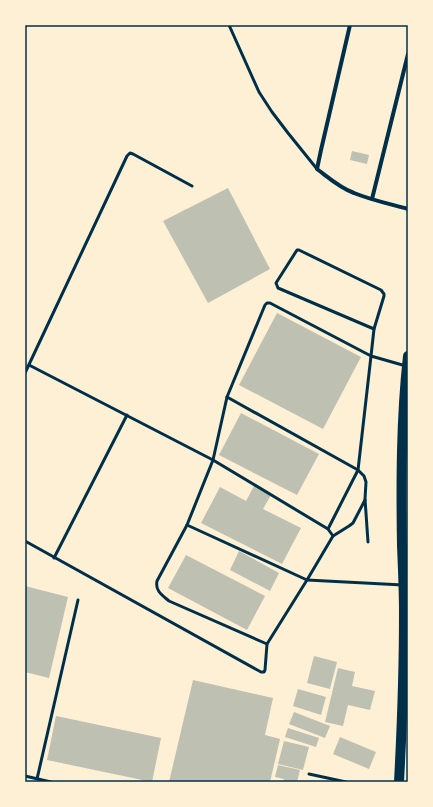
<svg xmlns="http://www.w3.org/2000/svg" width="433" height="807" viewBox="0 0 433 807" font-family="Cabin,sans-serif">
<style>
.building{fill:#bec0b2}
.lines{fill:none;stroke-linecap:round;stroke-linejoin:round}
.service{stroke:#003049;stroke-width:3}
.minor{stroke:#003049;stroke-width:4}
.primary{stroke:#003049;stroke-width:10}
.neatline{fill:none;stroke:#003049;stroke-width:1.5}
</style>
<rect width="100%" height="100%" fill="#fdf0d5"/>
<g class="building">
<path d="M 352,151 L 369,155 L 367,164 L 350,160 Z"/>
<path d="M 228,188 L 270,269 L 208,303 L 163,221 Z"/>
<path d="M 277,313 L 361,357 L 323,429 L 239,385 Z"/>
<path d="M 241,413 L 319,454 L 297,495 L 219,455 Z"/>
<path d="M 254,486 L 271,495 L 263,509 L 301,528 L 282,564 L 201,523 L 220,487 L 246,501 Z"/>
<path d="M 239,551 L 279,573 L 270,591 L 230,570 Z"/>
<path d="M 186,555 L 265,596 L 247,630 L 168,588 Z"/>
<path d="M 25,586 L 68,597 L 49,678 L 25,672 Z"/>
<path d="M 314,656 L 337,662 L 330,689 L 307,683 Z"/>
<path d="M 338,668 L 355,672 L 352,686 L 375,691 L 370,710 L 348,705 L 343,726 L 325,722 Z"/>
<path d="M 193,680 L 273,698 L 265,735 L 280,739 L 270,782 L 169,782 Z"/>
<path d="M 298,689 L 326,697 L 321,715 L 293,706 Z"/>
<path d="M 294,712 L 330,726 L 325,738 L 289,724 Z"/>
<path d="M 56,716 L 161,738 L 152,782 L 47,760 Z"/>
<path d="M 288,728 L 319,738 L 316,747 L 285,737 Z"/>
<path d="M 340,737 L 376,752 L 369,769 L 333,754 Z"/>
<path d="M 284,741 L 309,747 L 303,770 L 278,764 Z"/>
<path d="M 278,765 L 300,770 L 297,782 L 283,782 L 284,779 L 275,777 Z"/>
</g>
<g class="lines">
<g class="service">
<path d="M 229,25 L 259,92 L 272,112 L 288,133 L 317,169"/>
<path d="M 297,250 L 299,250 L 381,290 L 384,294 L 384,296 L 374,329 L 278,288 L 276,283 Z"/>
<path d="M 374,329 L 371,356 L 358,470 L 328,529 L 333,536 L 307,580 L 267,644 L 169,601 C 162,595 155,591 157,581 L 187,525 L 213,460 L 227,397 L 265,305 L 267,303 L 270,303 L 371,356 L 406,366"/>
<path d="M 29,365 L 213,460 L 328,529"/>
<path d="M 25,373 L 127,156 L 130,153 L 133,154 L 192,186"/>
<path d="M 227,397 L 358,470 L 364,476 L 366,482 L 365,499 L 368,542"/>
<path d="M 187,525 L 307,580 L 403,585"/>
<path d="M 333,536 L 349,526 L 353,523 L 365,500"/>
<path d="M 25,541 L 261,672 L 264,672 L 265,670 L 267,644"/>
<path d="M 54,558 L 127,415"/>
<path d="M 309,774 L 346,782"/>
<path d="M 25,776 L 51,782"/>
<path d="M 37,779 L 78,600"/>
</g>
<g class="minor">
<path d="M 350,25 L 321,150 L 317,169 C 329,178 340,188 354,193 C 371,200 390,204 408,209"/>
<path d="M 372,199 L 408,54"/>
</g>
<path class="primary" d="M 399,782 C 402,726 404,669 404,613 C 404,591 403,569 402,546 C 401,483 401,419 408,356"/>
</g>
<rect width="433" height="807" fill="none" stroke="#fdf0d5" stroke-width="52"/>
<rect x="26" y="26" width="381" height="755" class="neatline"/>
</svg>
